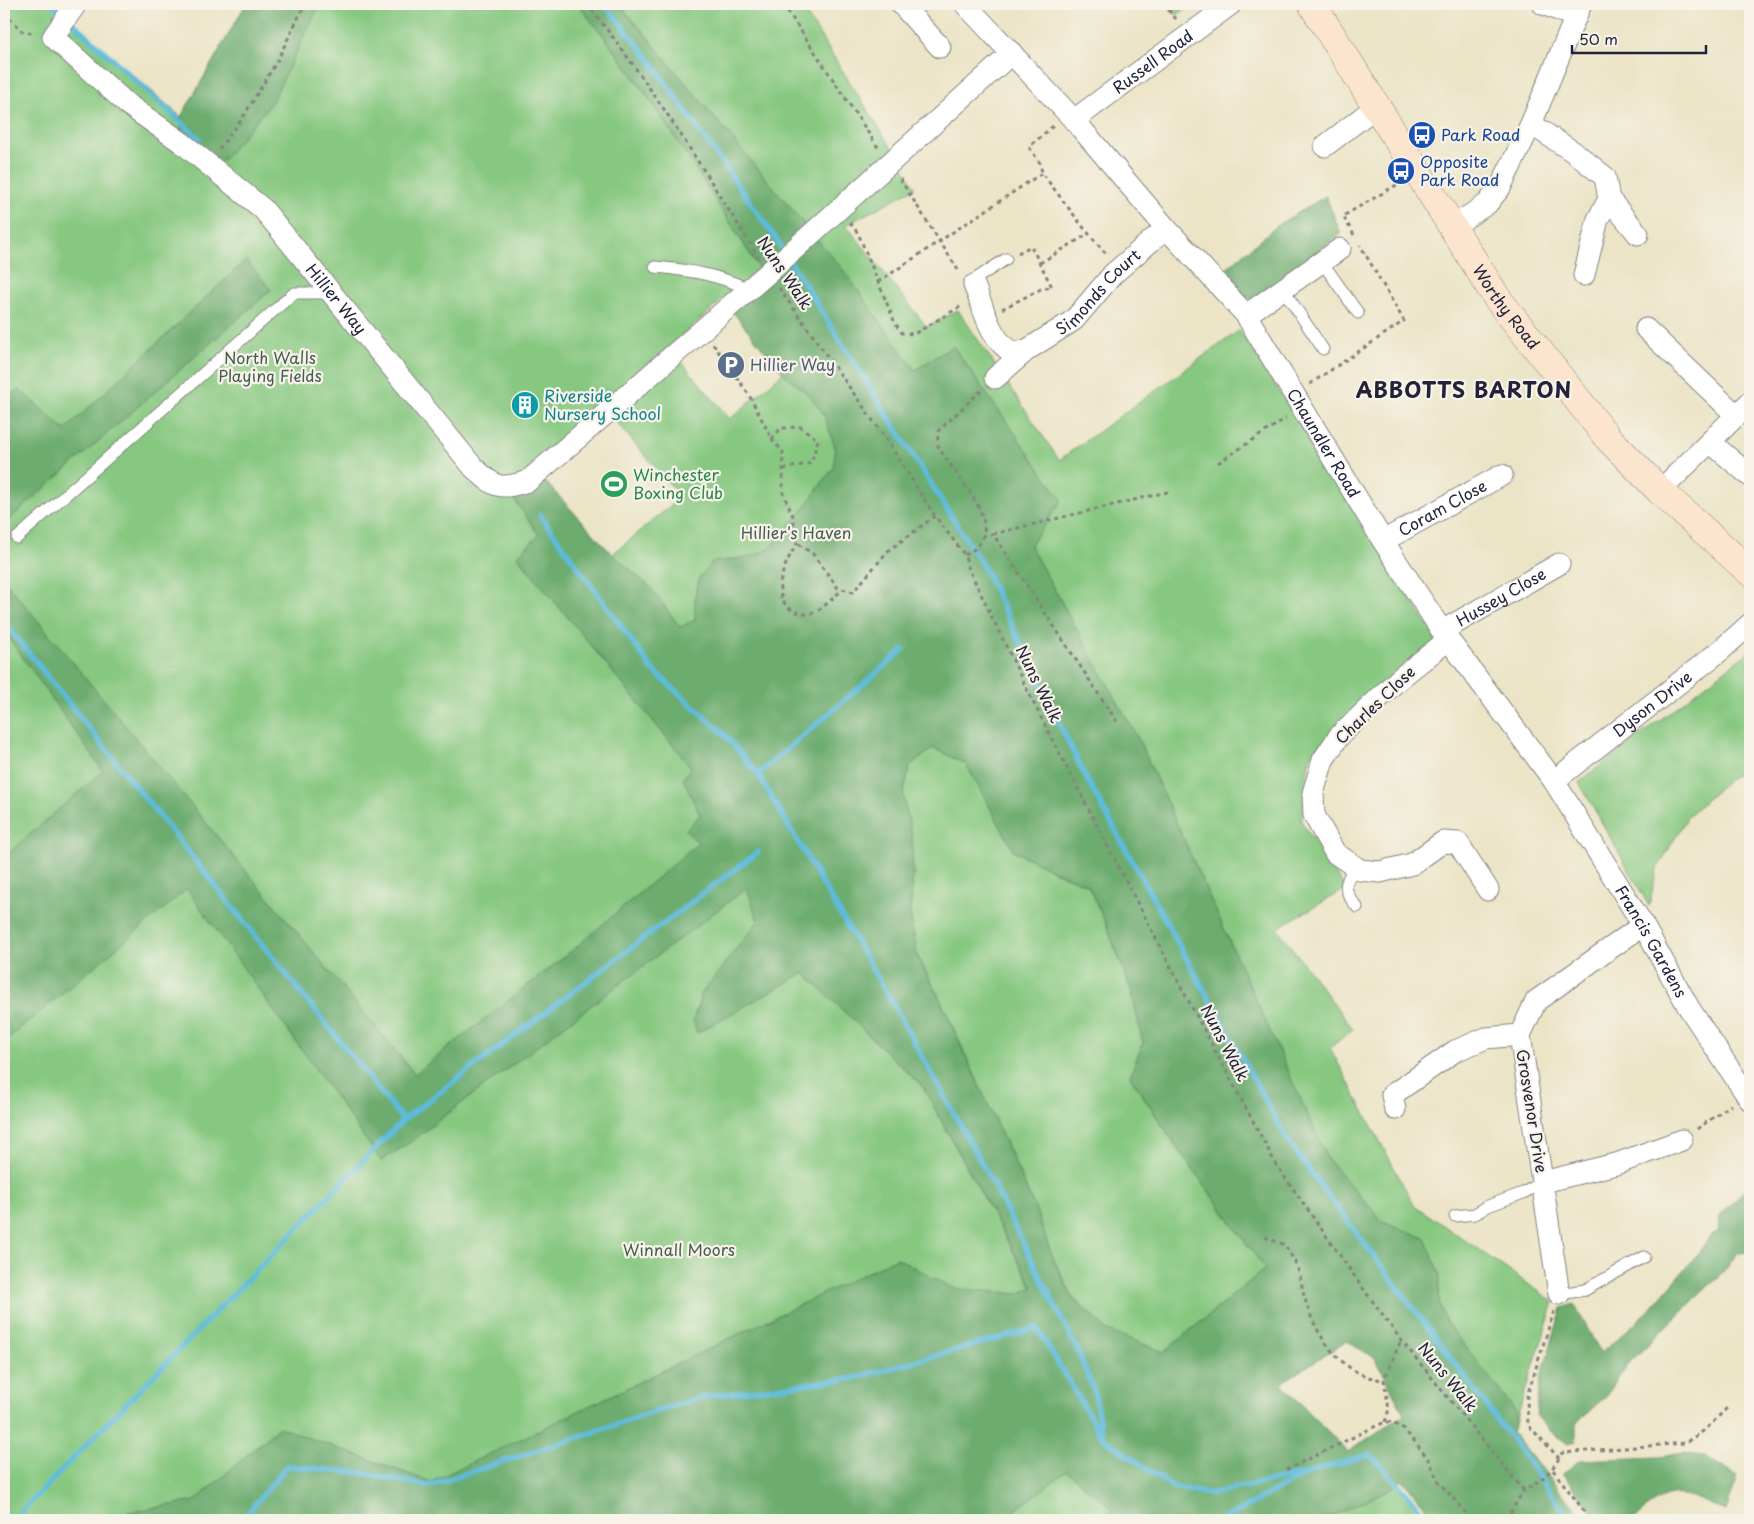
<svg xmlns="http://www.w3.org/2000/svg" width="1754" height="1524" viewBox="0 0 1754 1524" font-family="'Playpen Sans',sans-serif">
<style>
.green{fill:#86c880;stroke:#54755e}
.forest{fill:#6cac6e;stroke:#476754;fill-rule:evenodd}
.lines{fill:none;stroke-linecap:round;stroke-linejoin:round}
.stream{stroke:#5dbbdc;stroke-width:5.5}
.lane-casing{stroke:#868380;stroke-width:13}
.street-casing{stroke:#868380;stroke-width:23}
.secondary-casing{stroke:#868380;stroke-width:29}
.path{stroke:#868380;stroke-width:3;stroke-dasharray:4 4;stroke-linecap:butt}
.lane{stroke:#fff;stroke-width:11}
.street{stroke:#fff;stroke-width:21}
.secondary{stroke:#fbe5cf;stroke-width:28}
.labels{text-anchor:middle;stroke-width:4.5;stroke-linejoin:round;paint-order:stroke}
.street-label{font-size:16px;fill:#22223b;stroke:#f7f3e8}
.transit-label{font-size:16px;fill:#164399;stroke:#f7f3e8;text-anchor:start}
.park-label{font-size:16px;fill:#455c53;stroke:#f7f3e8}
.service-label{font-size:16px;fill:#4e5e75;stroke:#f7f3e8;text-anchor:start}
.culture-label{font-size:16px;fill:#0d838f;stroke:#f7f3e8;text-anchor:start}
.leisure-label{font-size:16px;fill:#27864d;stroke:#f7f3e8;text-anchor:start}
.district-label{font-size:21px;font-weight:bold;letter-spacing:1px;fill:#22223b;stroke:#f7f3e8}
</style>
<rect width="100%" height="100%" fill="#f7f3e8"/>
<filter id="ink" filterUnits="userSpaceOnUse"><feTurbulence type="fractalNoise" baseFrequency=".02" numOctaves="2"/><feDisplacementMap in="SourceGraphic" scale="10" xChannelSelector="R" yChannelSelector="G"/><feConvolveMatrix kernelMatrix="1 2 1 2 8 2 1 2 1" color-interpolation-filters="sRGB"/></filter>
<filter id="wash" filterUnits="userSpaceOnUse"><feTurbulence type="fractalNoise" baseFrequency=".0096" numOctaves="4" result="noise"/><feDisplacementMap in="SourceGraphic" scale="20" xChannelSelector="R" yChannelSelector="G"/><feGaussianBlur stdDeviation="1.12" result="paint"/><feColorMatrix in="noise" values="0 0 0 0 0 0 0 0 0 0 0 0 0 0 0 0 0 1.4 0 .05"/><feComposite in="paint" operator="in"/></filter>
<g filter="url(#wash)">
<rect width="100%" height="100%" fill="#ebe4c6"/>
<g class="green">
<path d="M 4,4 L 52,4 L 181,117 L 246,4 L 578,4 C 646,86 701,178 759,268 L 507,488 L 705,773 L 861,1028 L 923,1087 L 1033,1288 L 1018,1294 L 1151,1520 L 4,1520 Z"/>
<path d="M 619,4 L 800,4 L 902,164 L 915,188 L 846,225 L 927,327 L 958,310 L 1059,460 L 1240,330 L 1437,640 L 1310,756 L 1301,821 L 1346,889 L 1277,928 L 1353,1029 L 1330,1048 L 1414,1205 L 1554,1302 L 1512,1433 L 1290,1145 L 650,39 Z"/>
<path d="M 1167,4 L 1196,4 L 1176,15 Z"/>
<path d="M 815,347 L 959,554 L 705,768 L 577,584 L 681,497 L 611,416 L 679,359 L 730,419 L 783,373 Z"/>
<path d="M 1750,651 L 1750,763 L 1719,788 L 1688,816 L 1657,869 L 1649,906 L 1579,782 Z"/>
<path d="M 933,748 L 967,764 L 1014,851 L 1058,873 L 1088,885 L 1106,924 L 1132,992 L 1143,1044 L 1130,1076 L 1176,1146 L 1265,1269 L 1164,1352 L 1108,1331 L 1073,1298 L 1052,1256 L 1035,1208 L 940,999 L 917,955 L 910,913 L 913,875 L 903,794 L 910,766 Z"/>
<path d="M 1374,1458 L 1418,1507 L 1427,1520 L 1222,1520 Z"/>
</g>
<g class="forest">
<path d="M 246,4 L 320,4 L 272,102 L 221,162 L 181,134 L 181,117 Z"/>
<path d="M 578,4 L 619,4 L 844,271 L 915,370 L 953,346 L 1062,500 L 1030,546 L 1139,740 L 1328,1160 L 1383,1222 L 1425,1238 L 1440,1275 L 1439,1303 L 1447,1323 L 1518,1414 L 1512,1433 L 1585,1520 L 1436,1520 L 1403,1480 L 1386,1491 L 1324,1520 L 1098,1520 L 1114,1510 L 1067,1471 L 1006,1517 L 1008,1520 L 114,1520 L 129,1512 L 195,1501 L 279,1427 L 431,1482 L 897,1258 L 952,1288 L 1018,1294 L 1033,1287 L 923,1087 L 804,973 L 697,1033 L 693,1020 L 702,993 L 758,921 L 747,888 L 409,1143 L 381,1161 L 187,889 L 4,1042 L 4,857 L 103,771 L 4,631 L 4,580 L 415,1074 L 574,949 L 698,843 L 686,830 L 700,815 L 683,779 L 691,767 L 517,556 L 539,535 L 513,498 L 531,492 L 544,480 L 612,554 L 649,586 L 680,627 L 695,620 L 695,596 L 699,578 L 712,562 L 750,557 L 769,549 L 807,505 L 821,484 L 834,467 L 835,447 L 824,415 L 810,396 L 783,373 L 732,311 L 759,268 C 701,178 646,86 578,4 ZM 933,748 L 966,764 L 1014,851 L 1058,873 L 1088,885 L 1106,924 L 1132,992 L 1143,1043 L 1130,1076 L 1176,1146 L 1265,1269 L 1164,1352 L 1108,1331 L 1072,1298 L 1052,1256 L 1035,1208 L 940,999 L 917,956 L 910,913 L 913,875 L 912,835 L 903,794 L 910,766 ZM 1347,1341 L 1376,1359 L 1404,1414 L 1348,1452 L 1281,1383 Z"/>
<path d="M 1326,196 L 1341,234 L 1254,299 L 1239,296 L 1221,273 L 1279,224 Z"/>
<path d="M 246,260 L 271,290 L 4,524 L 4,402 L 19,389 L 65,430 Z"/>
<path d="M 1750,1184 L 1750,1252 L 1737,1253 L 1726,1269 L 1630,1362 L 1606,1396 L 1576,1423 L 1576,1442 L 1568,1444 L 1549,1430 L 1536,1415 L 1541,1377 L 1562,1308 L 1574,1304 L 1601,1353 L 1652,1308 L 1697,1255 L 1710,1236 L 1719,1231 L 1718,1218 Z"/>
<path d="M 1682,1453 L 1702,1456 L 1738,1476 L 1726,1511 C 1682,1492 1671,1483 1634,1520 L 1599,1520 L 1562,1474 L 1580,1460 L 1660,1457 Z"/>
</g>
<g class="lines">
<g class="stream">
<path d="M 52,4 L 63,14"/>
<path d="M 604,4 L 641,48 L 774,236 L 983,566 L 1083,772 L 1289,1143 L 1523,1454 L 1570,1520"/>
<path d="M 70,20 L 199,139"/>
<path d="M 540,515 L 653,670 L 723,733 L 758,774 L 893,1004 L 992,1182 L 1076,1347 L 1095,1394 L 1101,1433"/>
<path d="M 4,622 L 403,1120 L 758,852"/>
<path d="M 758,774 L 903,650"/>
<path d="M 13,1520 L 403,1120"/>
<path d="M 242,1520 L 287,1466 L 361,1473 L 428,1486 L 701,1397 L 854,1378 L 1037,1328 L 1102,1437 L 1173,1487 L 1210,1494 L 1307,1473"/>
<path d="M 1222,1520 L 1307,1473 L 1368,1455 L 1374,1458 L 1418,1507 L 1427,1520"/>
</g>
</g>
</g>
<g filter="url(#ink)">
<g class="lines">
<defs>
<g id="lane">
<path d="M 1322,262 L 1358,313"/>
<path d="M 655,267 C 689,270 718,275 749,289"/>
<path d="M 974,285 L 977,278 L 1006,259"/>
<path d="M 1283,289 L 1323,349"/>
<path d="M 17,538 L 294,293 L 331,293"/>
<path d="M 1355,866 C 1343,885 1343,890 1357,907"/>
<path d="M 1455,1216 L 1475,1214 L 1488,1206 L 1523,1193 L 1543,1182"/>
<path d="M 1559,1294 L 1585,1290 L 1644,1257"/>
</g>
<g id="street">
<path id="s1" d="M 76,4 L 53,37 L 127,104 L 181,142 L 263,209 L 474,468 C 496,488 499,490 528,481 L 768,273 L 1012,53"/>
<path d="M 901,4 L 940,47"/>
<path id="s2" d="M 965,4 L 1074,120 L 1166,228 L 1246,315 L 1383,541 L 1442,631 L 1554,781 L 1643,925 L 1689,1008 L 1750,1100"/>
<path d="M 1543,4 L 1576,17"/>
<path id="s3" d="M 1074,120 L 1231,4"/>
<path d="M 1531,124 L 1575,153 L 1605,177 L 1609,199 L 1638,234"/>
<path d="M 1325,146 L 1377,106"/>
<path d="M 1452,227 L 1487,204 L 1500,188 L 1531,124 L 1581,4"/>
<path d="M 1584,275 L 1598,219 L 1609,199"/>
<path d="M 974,285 C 984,309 990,340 1013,353 L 1027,350"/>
<path d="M 1246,315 L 1340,249"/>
<path d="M 1646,329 L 1737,416"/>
<path id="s4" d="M 995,378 L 1027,350 L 1074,320 L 1113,274 L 1166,228"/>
<path d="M 1710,442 L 1750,476"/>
<path d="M 1660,491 L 1750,402"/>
<path id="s5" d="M 1383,541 L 1502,475"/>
<path id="s6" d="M 1442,631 L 1559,564"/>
<path d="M 1448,640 L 1399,679 L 1339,736 L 1323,760 L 1313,793 L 1314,815 L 1335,853 L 1360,870 L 1380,872 L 1412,864 L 1443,842 L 1458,843 L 1488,890"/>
<path id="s7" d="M 1554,781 L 1721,650 L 1750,624"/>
<path d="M 1395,1109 L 1392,1095 L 1455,1051 L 1486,1038 L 1520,1035"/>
<path d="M 1543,1182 L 1616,1164 L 1682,1140"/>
<path d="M 1559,1294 L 1520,1035 L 1536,1001 L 1643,925"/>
</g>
<g id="secondary">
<path id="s8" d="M 1312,4 L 1497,298 L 1608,438 L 1660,491 L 1750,572"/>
</g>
</defs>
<use href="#lane" class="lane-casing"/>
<use href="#street" class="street-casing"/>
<use href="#secondary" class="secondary-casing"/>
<g class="path">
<path d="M 587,4 C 651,83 704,171 759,258"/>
<path d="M 783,4 L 879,149"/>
<path d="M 1163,4 L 1177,20"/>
<path d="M 4,12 L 22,31 L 35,34"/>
<path d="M 1053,126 L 1029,147 L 1040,163 L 1042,173 L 1083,227 L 1107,255"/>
<path d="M 219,149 L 242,119 L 277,61 L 305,4"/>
<path d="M 900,179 L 960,273"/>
<path d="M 850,223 L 858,233 L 895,323 L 902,333 L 914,334 L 963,305"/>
<path d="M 1354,235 L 1343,216 L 1400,183"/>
<path d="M 1040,263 L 1088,234"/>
<path d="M 878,282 L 1042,173"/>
<path d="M 779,288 L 886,439 L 935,516 L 965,555 L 967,565 L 1035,706 L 1180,985 L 1277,1166 L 1365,1291 L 1401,1340 L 1520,1486 L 1524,1490 C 1542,1482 1552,1471 1562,1453 L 1685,1443 L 1705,1430 L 1727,1408"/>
<path d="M 1002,309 L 1041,289 L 1052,287 L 1031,246 L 1018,253"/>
<path d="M 713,344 L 749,395 L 772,439 L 783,452 L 783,493 L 793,516 L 796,539 L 800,545 L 813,554 L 838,588 L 853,592 L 888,551 L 935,516"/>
<path d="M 1310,384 L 1404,321 L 1360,245"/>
<path d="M 772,439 L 781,428 L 801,427 L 818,440 L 811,463 L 784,469"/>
<path d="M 1218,463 L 1286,418"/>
<path d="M 993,534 L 1171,491"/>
<path d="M 982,536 L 993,534 L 1119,725"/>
<path d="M 798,542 C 787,559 767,595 792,610 C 796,613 803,613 808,615 L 822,608 L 842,590"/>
<path d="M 965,555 C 1016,529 951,475 938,445 C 937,441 938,435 939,430 L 983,389"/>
<path d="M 1697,1129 L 1731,1105"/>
<path d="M 1265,1237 L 1285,1245 C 1290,1254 1297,1263 1299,1273 C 1302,1281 1302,1291 1305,1299 C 1316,1337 1343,1377 1384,1380"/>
<path d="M 1554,1311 L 1527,1396 L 1528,1425 L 1559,1458"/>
<path d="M 1385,1422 L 1389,1409 L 1384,1380 L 1401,1340"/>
<path d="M 1286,1470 L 1370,1429 L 1385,1422 L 1392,1422 L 1403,1429 L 1412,1438 L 1428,1459 L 1439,1482 L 1472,1520"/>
<path d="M 1553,1470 L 1591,1520"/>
<path d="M 1506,1520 L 1524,1490"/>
</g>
<use href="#lane" class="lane"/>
<use href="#street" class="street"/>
<use href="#secondary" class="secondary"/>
</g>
</g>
<defs>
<symbol id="bus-disc" viewBox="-11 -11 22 22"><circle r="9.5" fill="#1a4fb4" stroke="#f7f3e8"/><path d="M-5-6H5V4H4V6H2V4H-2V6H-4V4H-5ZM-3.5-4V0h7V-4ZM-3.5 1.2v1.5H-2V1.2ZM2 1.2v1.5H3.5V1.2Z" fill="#fff"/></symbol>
<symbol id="parking-disc" viewBox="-11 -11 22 22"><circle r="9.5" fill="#5c6f8a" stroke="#f7f3e8"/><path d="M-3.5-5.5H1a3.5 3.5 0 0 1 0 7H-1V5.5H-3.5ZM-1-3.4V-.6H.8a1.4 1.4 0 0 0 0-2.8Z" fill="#fff"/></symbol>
<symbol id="building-disc" viewBox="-11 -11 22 22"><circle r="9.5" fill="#0f9aa8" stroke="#f7f3e8"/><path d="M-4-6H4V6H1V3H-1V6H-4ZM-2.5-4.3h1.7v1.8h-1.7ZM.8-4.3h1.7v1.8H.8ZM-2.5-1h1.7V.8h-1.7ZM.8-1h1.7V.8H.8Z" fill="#fff"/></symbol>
<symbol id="stadium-disc" viewBox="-11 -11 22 22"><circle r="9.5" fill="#2e9e5b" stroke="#f7f3e8"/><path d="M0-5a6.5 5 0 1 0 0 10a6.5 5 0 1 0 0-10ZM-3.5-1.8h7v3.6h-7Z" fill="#fff"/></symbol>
</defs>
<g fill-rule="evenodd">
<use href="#bus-disc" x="1406" y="119" width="32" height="32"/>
<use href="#bus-disc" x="1385" y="155" width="32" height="32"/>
<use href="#parking-disc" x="715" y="349" width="32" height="32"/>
<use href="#building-disc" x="509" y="389" width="32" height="32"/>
<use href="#stadium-disc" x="598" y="468" width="32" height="32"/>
</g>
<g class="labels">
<g class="street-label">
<text dy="6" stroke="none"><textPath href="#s3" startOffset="98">Russell Road</textPath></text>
<text transform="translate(785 273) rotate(56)" y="6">Nuns Walk</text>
<text dy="6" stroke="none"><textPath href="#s4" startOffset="135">Simonds Court</textPath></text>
<text dy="6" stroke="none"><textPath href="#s1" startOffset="428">Hillier Way</textPath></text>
<text dy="6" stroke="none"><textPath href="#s8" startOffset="360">Worthy Road</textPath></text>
<text dy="6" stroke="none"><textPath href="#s2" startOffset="569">Chaundler Road</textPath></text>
<text dy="6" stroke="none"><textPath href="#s5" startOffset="68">Coram Close</textPath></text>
<text dy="6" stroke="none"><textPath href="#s6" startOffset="68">Hussey Close</textPath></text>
<text transform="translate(1039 684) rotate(64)" y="6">Nuns Walk</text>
<text dy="6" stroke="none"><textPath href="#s7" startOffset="125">Dyson Drive</textPath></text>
<text transform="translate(1375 705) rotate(-44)" y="6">Charles Close</text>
<text dy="6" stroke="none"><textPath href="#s2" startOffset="1166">Francis Gardens</textPath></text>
<text transform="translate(1225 1043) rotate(62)" y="6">Nuns Walk</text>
<text transform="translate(1532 1111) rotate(81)" y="6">Grosvenor Drive</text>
<text transform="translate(1448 1377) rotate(51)" y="6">Nuns Walk</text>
</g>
<g class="transit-label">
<text x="1441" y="141">Park Road</text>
<text x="1420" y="168">Opposite<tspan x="1420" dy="18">Park Road</tspan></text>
</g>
<g class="park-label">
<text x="270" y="364">North Walls<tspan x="270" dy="18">Playing Fields</tspan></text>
<text x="796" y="539">Hillier's Haven</text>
<text x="679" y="1256">Winnall Moors</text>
</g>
<g class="service-label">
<text x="750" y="371">Hillier Way</text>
</g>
<g class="culture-label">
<text x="544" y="402">Riverside<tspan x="544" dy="18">Nursery School</tspan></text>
</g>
<g class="leisure-label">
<text x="633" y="481">Winchester<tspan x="633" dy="18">Boxing Club</tspan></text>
</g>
<g class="district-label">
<text x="1464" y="398">ABBOTTS BARTON</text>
</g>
</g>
<rect width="1754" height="1524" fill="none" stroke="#f7f3e8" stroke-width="20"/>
<path d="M1572 45v8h134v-8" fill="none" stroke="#22223b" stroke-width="2.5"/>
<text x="1579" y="45" font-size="15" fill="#22223b" stroke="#f7f3e8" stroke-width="4" paint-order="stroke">50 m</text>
</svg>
